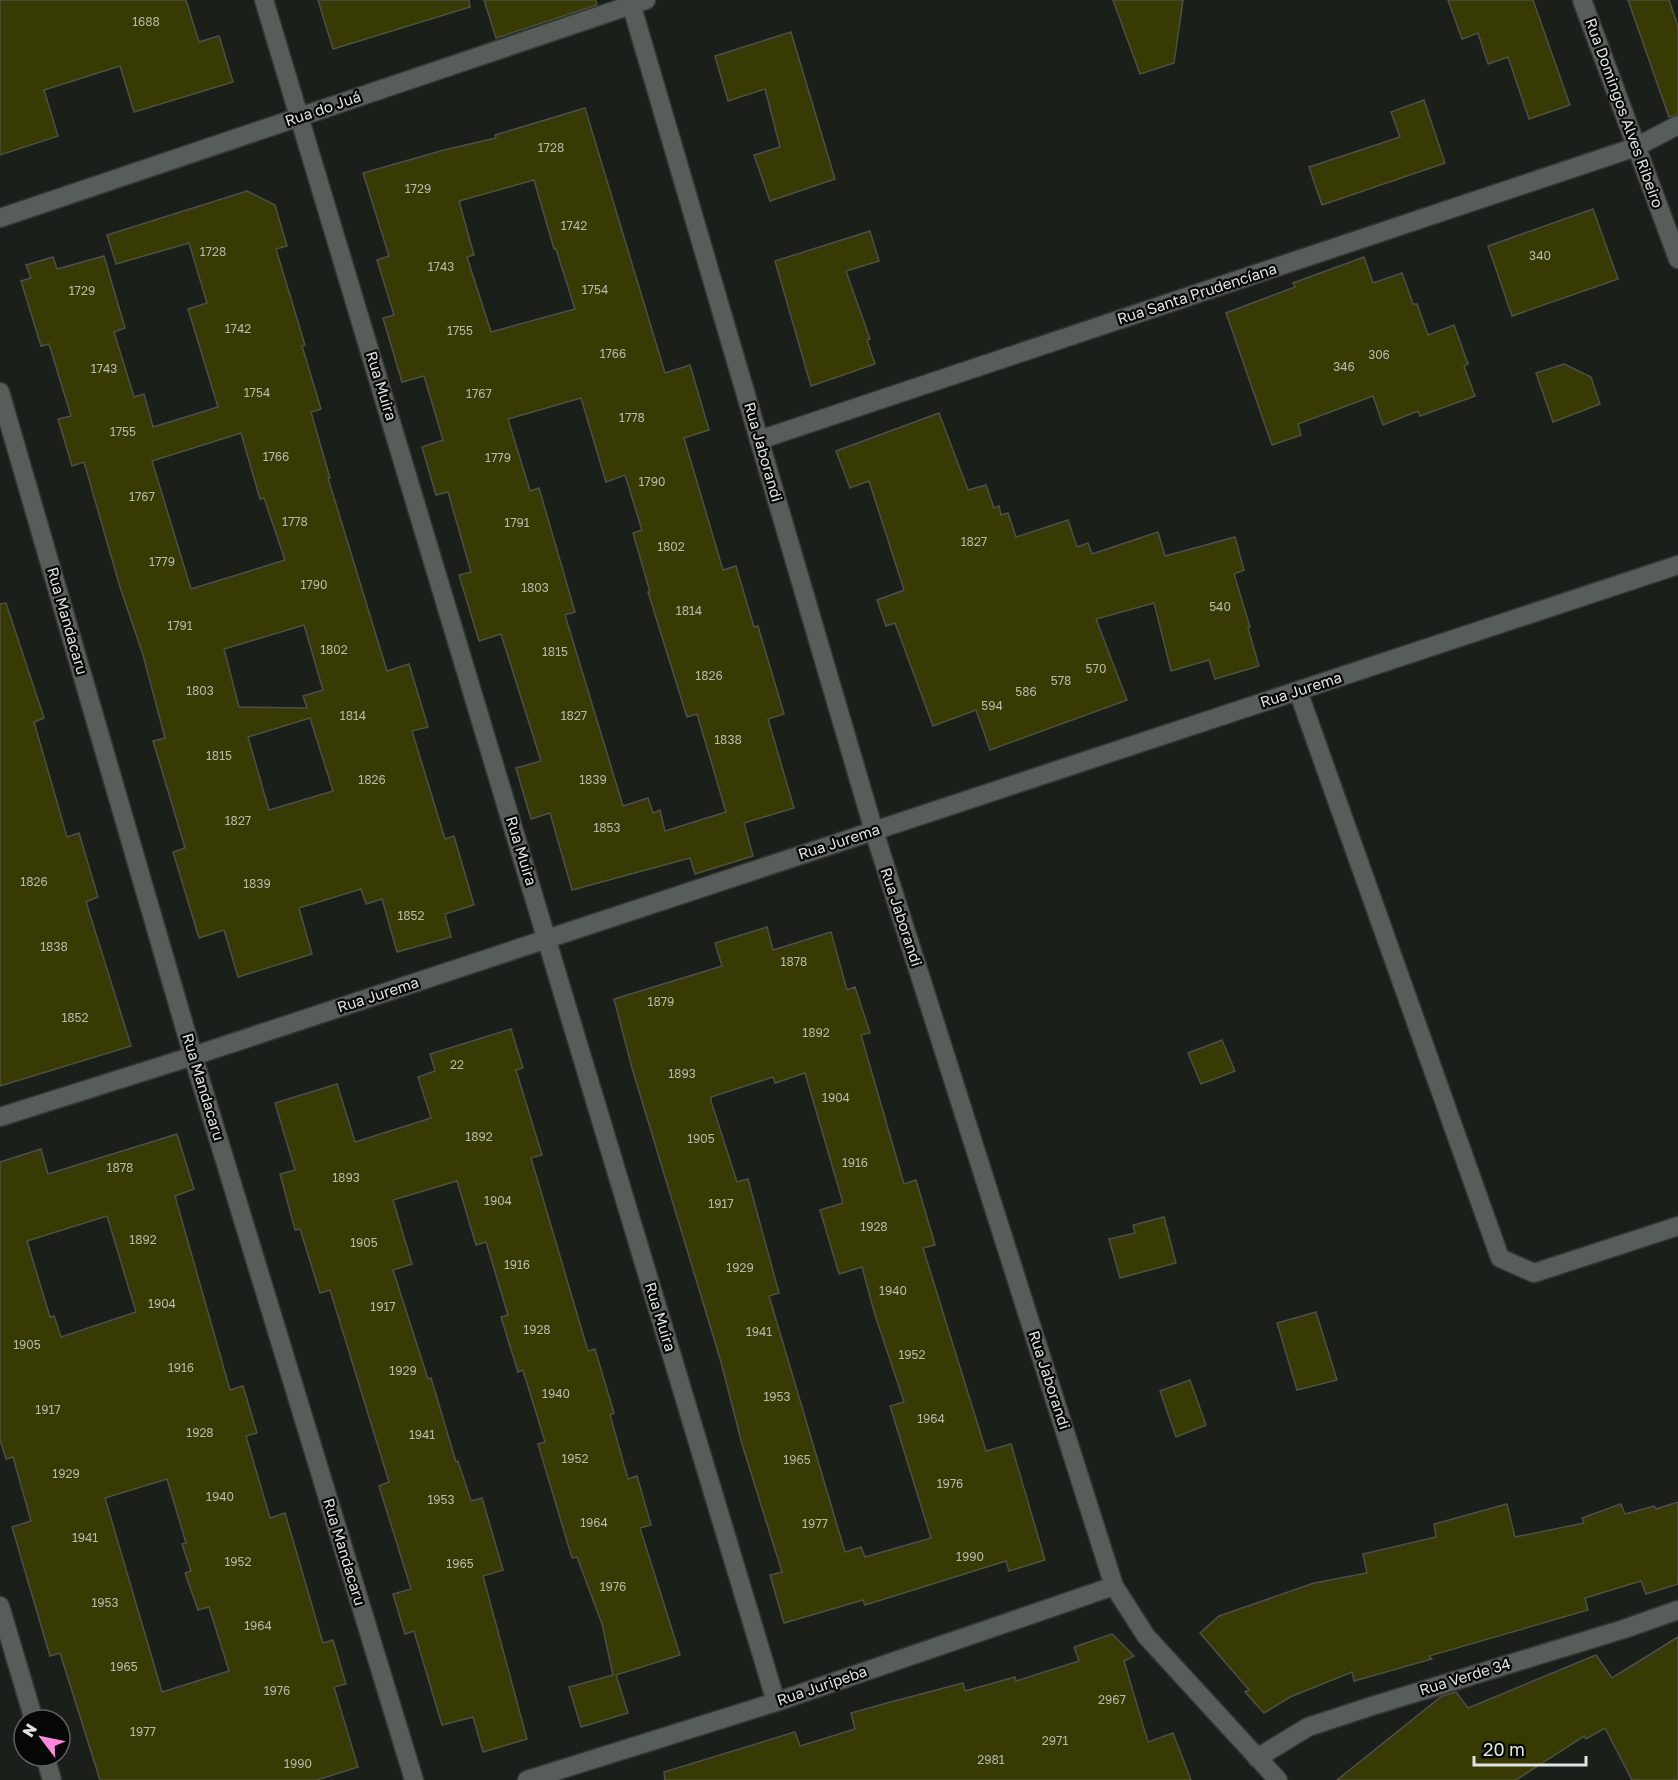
<svg xmlns="http://www.w3.org/2000/svg" width="1678" height="1780" viewBox="0 0 1678 1780" font-family="'Golos Text',sans-serif">
<style>
.building{fill:#373a02;stroke:#4e4f48;stroke-width:1.5;fill-rule:evenodd}
.lines{fill:none;stroke-linecap:round;stroke-linejoin:round}
.minor-casing{stroke:#353935;stroke-width:21}
.minor{stroke:#575d58;stroke-width:18}
.labels{text-anchor:middle;stroke-width:4.5;stroke-linejoin:round;paint-order:stroke}
.number-label{font-size:12px;fill:#b6baa9}
.street-label{font-size:15px;fill:#e0e4e1;stroke:#060806}
</style>
<rect width="100%" height="100%" fill="#1a1f1a"/>
<g class="building">
<path d="M 0,0 L 186,0 L 199,42 L 219,36 L 233,82 L 134,112 L 120,66 L 44,90 L 58,136 L 0,155 Z"/>
<path d="M 318,0 L 469,0 L 470,7 L 333,49 Z"/>
<path d="M 484,0 L 596,0 L 597,5 L 496,38 Z"/>
<path d="M 1113,0 L 1183,0 L 1174,63 L 1140,74 Z"/>
<path d="M 1448,0 L 1533,0 L 1570,105 L 1529,119 L 1508,57 L 1488,64 L 1478,33 L 1462,39 Z"/>
<path d="M 1628,0 L 1669,0 L 1678,26 L 1678,114 L 1669,117 Z"/>
<path d="M 791,32 L 835,179 L 770,201 L 754,155 L 780,147 L 765,89 L 728,101 L 715,56 Z"/>
<path d="M 1424,100 L 1445,163 L 1322,205 L 1309,167 L 1400,137 L 1391,112 Z"/>
<path d="M 585,108 L 665,373 L 690,365 L 709,430 L 684,438 L 723,570 L 736,566 L 754,627 L 758,626 L 784,714 L 768,719 L 794,808 L 744,823 L 753,856 L 695,874 L 690,858 L 572,890 L 550,813 L 531,819 L 516,768 L 541,761 L 501,634 L 479,641 L 459,575 L 471,572 L 448,492 L 436,495 L 422,447 L 443,440 L 424,376 L 402,382 L 383,318 L 394,315 L 377,260 L 389,256 L 363,173 L 444,150 L 496,138 L 495,135 ZM 534,180 L 554,249 L 556,249 L 575,309 L 491,332 L 467,257 L 474,255 L 459,201 ZM 581,398 L 606,482 L 625,475 L 642,530 L 633,533 L 650,592 L 648,592 L 687,717 L 697,714 L 726,812 L 665,831 L 660,810 L 653,813 L 648,798 L 623,806 L 565,615 L 575,612 L 539,488 L 530,491 L 508,419 Z"/>
<path d="M 247,191 L 275,205 L 287,246 L 276,249 L 305,345 L 302,346 L 321,409 L 311,412 L 330,478 L 328,478 L 387,671 L 409,664 L 428,727 L 412,731 L 445,839 L 454,836 L 474,905 L 445,914 L 451,937 L 397,952 L 382,899 L 366,904 L 361,889 L 299,908 L 312,954 L 238,977 L 224,930 L 199,938 L 173,852 L 185,848 L 153,741 L 165,738 L 143,655 L 120,587 L 84,462 L 72,466 L 58,419 L 71,416 L 49,344 L 41,346 L 21,281 L 31,278 L 26,265 L 53,257 L 57,269 L 104,256 L 125,328 L 114,332 L 134,397 L 144,394 L 153,427 L 218,407 L 188,309 L 207,303 L 189,243 L 116,264 L 107,235 ZM 241,433 L 260,499 L 264,498 L 285,560 L 191,589 L 152,461 ZM 304,625 L 323,690 L 303,696 L 307,708 L 239,707 L 224,649 ZM 310,718 L 333,791 L 269,810 L 248,737 Z"/>
<path d="M 1593,209 L 1618,279 L 1512,316 L 1488,246 Z"/>
<path d="M 870,231 L 879,261 L 846,271 L 870,339 L 867,340 L 875,364 L 811,386 L 775,261 Z"/>
<path d="M 1364,257 L 1373,283 L 1402,273 L 1413,304 L 1417,304 L 1428,335 L 1454,325 L 1468,364 L 1464,366 L 1475,396 L 1420,416 L 1418,411 L 1383,425 L 1373,396 L 1298,424 L 1301,435 L 1272,445 L 1226,313 L 1295,287 L 1293,283 Z"/>
<path d="M 1564,364 L 1591,377 L 1600,404 L 1553,422 L 1536,373 Z"/>
<path d="M 939,413 L 968,490 L 986,485 L 994,508 L 999,506 L 1001,515 L 1008,513 L 1016,537 L 1068,520 L 1077,547 L 1088,543 L 1092,554 L 1158,532 L 1165,556 L 1235,537 L 1244,570 L 1234,574 L 1250,627 L 1248,628 L 1259,666 L 1215,679 L 1209,660 L 1171,671 L 1154,603 L 1096,619 L 1127,700 L 990,750 L 976,710 L 933,726 L 895,623 L 886,626 L 877,600 L 904,590 L 869,481 L 850,488 L 836,451 Z"/>
<path d="M 6,603 L 44,718 L 34,722 L 67,837 L 79,833 L 98,897 L 86,902 L 131,1046 L 0,1086 L 0,604 Z"/>
<path d="M 767,927 L 773,950 L 831,932 L 847,990 L 855,987 L 870,1033 L 861,1035 L 904,1184 L 916,1180 L 935,1245 L 923,1248 L 986,1451 L 1011,1444 L 1045,1560 L 1009,1571 L 1006,1561 L 865,1605 L 863,1600 L 784,1623 L 770,1575 L 782,1572 L 742,1444 L 721,1362 L 632,1068 L 614,999 L 722,966 L 715,943 ZM 805,1073 L 843,1203 L 820,1210 L 839,1274 L 862,1267 L 875,1315 L 904,1402 L 890,1406 L 931,1538 L 865,1557 L 861,1547 L 845,1552 L 769,1296 L 779,1293 L 748,1179 L 737,1182 L 711,1101 L 711,1097 L 773,1077 L 775,1083 Z"/>
<path d="M 511,1029 L 523,1068 L 516,1070 L 542,1155 L 531,1158 L 588,1351 L 595,1349 L 614,1413 L 610,1415 L 628,1479 L 637,1476 L 651,1525 L 640,1528 L 680,1655 L 616,1675 L 628,1713 L 581,1727 L 569,1687 L 613,1675 L 602,1624 L 577,1557 L 572,1558 L 538,1444 L 545,1442 L 523,1370 L 518,1372 L 501,1317 L 508,1315 L 486,1242 L 476,1245 L 457,1181 L 393,1200 L 412,1264 L 393,1270 L 428,1379 L 431,1378 L 456,1462 L 458,1461 L 471,1501 L 482,1498 L 503,1570 L 483,1576 L 527,1739 L 483,1752 L 473,1717 L 442,1725 L 414,1631 L 405,1634 L 393,1594 L 411,1589 L 379,1486 L 389,1482 L 330,1290 L 320,1293 L 300,1229 L 295,1230 L 280,1174 L 295,1170 L 275,1103 L 337,1084 L 355,1142 L 431,1118 L 418,1077 L 435,1071 L 430,1054 Z"/>
<path d="M 1222,1040 L 1235,1071 L 1201,1084 L 1188,1053 Z"/>
<path d="M 177,1134 L 194,1189 L 175,1196 L 230,1390 L 243,1386 L 257,1433 L 246,1436 L 270,1518 L 285,1513 L 323,1643 L 333,1640 L 346,1684 L 334,1687 L 358,1767 L 317,1780 L 100,1780 L 60,1653 L 50,1656 L 12,1527 L 31,1521 L 13,1457 L 6,1459 L 0,1440 L 0,1162 L 41,1149 L 48,1174 ZM 107,1216 L 136,1312 L 61,1337 L 54,1316 L 50,1317 L 27,1241 ZM 167,1479 L 186,1543 L 182,1544 L 191,1571 L 185,1573 L 198,1610 L 209,1607 L 229,1671 L 162,1692 L 105,1498 Z"/>
<path d="M 1164,1217 L 1176,1263 L 1120,1278 L 1109,1239 L 1135,1233 L 1133,1225 Z"/>
<path d="M 1316,1312 L 1337,1380 L 1297,1390 L 1277,1323 Z"/>
<path d="M 1190,1380 L 1206,1425 L 1176,1437 L 1160,1391 Z"/>
<path d="M 1678,1502 L 1678,1584 L 1646,1594 L 1641,1581 L 1585,1598 L 1588,1610 L 1429,1656 L 1432,1659 L 1354,1681 L 1352,1672 L 1290,1697 L 1264,1713 L 1245,1692 L 1249,1690 L 1200,1633 L 1219,1616 L 1314,1583 L 1367,1573 L 1363,1554 L 1436,1537 L 1434,1524 L 1507,1504 L 1515,1537 L 1584,1523 L 1582,1518 L 1621,1504 L 1625,1514 L 1654,1506 L 1656,1509 Z"/>
<path d="M 1112,1634 L 1134,1656 L 1124,1661 L 1148,1742 L 1173,1733 L 1191,1780 L 665,1780 L 664,1772 L 795,1732 L 800,1746 L 855,1729 L 851,1713 L 883,1704 L 963,1683 L 965,1691 L 1015,1677 L 1016,1681 L 1079,1661 L 1074,1647 Z"/>
<path d="M 1678,1637 L 1678,1780 L 1632,1780 L 1605,1728 L 1586,1739 L 1584,1736 L 1516,1780 L 1337,1780 L 1442,1696 L 1456,1692 L 1468,1708 L 1596,1655 L 1612,1678 Z"/>
</g>
<g class="lines">
<defs>
<g id="minor">
<path d="M 264,0 L 776,1702"/>
<path d="M 630,0 L 874,831 L 1114,1586 L 1146,1636 L 1278,1780"/>
<path d="M 1582,0 L 1678,259"/>
<path d="M 0,218 L 646,0"/>
<path d="M 0,392 L 193,1056 L 414,1780"/>
<path d="M 759,440 L 1636,147 L 1678,125"/>
<path d="M 1298,691 L 1500,1258 L 1534,1273 L 1678,1226"/>
<path d="M 0,1117 L 193,1056 L 1678,565"/>
<path d="M 0,1606 L 34,1720"/>
<path d="M 45,1756 L 52,1780"/>
<path d="M 1257,1758 L 1308,1727 L 1372,1706 L 1624,1629 L 1678,1610"/>
<path d="M 527,1780 L 776,1702 L 1114,1586"/>
</g>
</defs>
<use href="#minor" class="minor-casing"/>
<use href="#minor" class="minor"/>
</g>
<g class="labels">
<g class="number-label">
<text x="146" y="26">1688</text>
<text x="551" y="152">1728</text>
<text x="418" y="193">1729</text>
<text x="574" y="230">1742</text>
<text x="213" y="256">1728</text>
<text x="1540" y="260">340</text>
<text x="441" y="271">1743</text>
<text x="595" y="294">1754</text>
<text x="82" y="295">1729</text>
<text x="238" y="333">1742</text>
<text x="460" y="335">1755</text>
<text x="613" y="358">1766</text>
<text x="1379" y="359">306</text>
<text x="1344" y="371">346</text>
<text x="104" y="373">1743</text>
<text x="257" y="397">1754</text>
<text x="479" y="398">1767</text>
<text x="632" y="422">1778</text>
<text x="123" y="436">1755</text>
<text x="276" y="461">1766</text>
<text x="498" y="462">1779</text>
<text x="652" y="486">1790</text>
<text x="142" y="501">1767</text>
<text x="295" y="526">1778</text>
<text x="517" y="527">1791</text>
<text x="974" y="546">1827</text>
<text x="671" y="551">1802</text>
<text x="162" y="566">1779</text>
<text x="314" y="589">1790</text>
<text x="535" y="592">1803</text>
<text x="1220" y="611">540</text>
<text x="689" y="615">1814</text>
<text x="180" y="630">1791</text>
<text x="334" y="654">1802</text>
<text x="555" y="656">1815</text>
<text x="1096" y="673">570</text>
<text x="709" y="680">1826</text>
<text x="1061" y="685">578</text>
<text x="200" y="695">1803</text>
<text x="1026" y="696">586</text>
<text x="992" y="710">594</text>
<text x="353" y="720">1814</text>
<text x="574" y="720">1827</text>
<text x="728" y="744">1838</text>
<text x="219" y="760">1815</text>
<text x="372" y="784">1826</text>
<text x="593" y="784">1839</text>
<text x="238" y="825">1827</text>
<text x="607" y="832">1853</text>
<text x="34" y="886">1826</text>
<text x="257" y="888">1839</text>
<text x="411" y="920">1852</text>
<text x="54" y="951">1838</text>
<text x="794" y="966">1878</text>
<text x="661" y="1006">1879</text>
<text x="75" y="1022">1852</text>
<text x="816" y="1037">1892</text>
<text x="457" y="1069">22</text>
<text x="682" y="1078">1893</text>
<text x="836" y="1102">1904</text>
<text x="479" y="1141">1892</text>
<text x="701" y="1143">1905</text>
<text x="855" y="1167">1916</text>
<text x="120" y="1172">1878</text>
<text x="346" y="1182">1893</text>
<text x="498" y="1205">1904</text>
<text x="721" y="1208">1917</text>
<text x="874" y="1231">1928</text>
<text x="143" y="1244">1892</text>
<text x="364" y="1247">1905</text>
<text x="517" y="1269">1916</text>
<text x="740" y="1272">1929</text>
<text x="893" y="1295">1940</text>
<text x="162" y="1308">1904</text>
<text x="383" y="1311">1917</text>
<text x="537" y="1334">1928</text>
<text x="759" y="1336">1941</text>
<text x="27" y="1349">1905</text>
<text x="912" y="1359">1952</text>
<text x="181" y="1372">1916</text>
<text x="403" y="1375">1929</text>
<text x="556" y="1398">1940</text>
<text x="777" y="1401">1953</text>
<text x="48" y="1414">1917</text>
<text x="931" y="1423">1964</text>
<text x="200" y="1437">1928</text>
<text x="422" y="1439">1941</text>
<text x="575" y="1463">1952</text>
<text x="797" y="1464">1965</text>
<text x="66" y="1478">1929</text>
<text x="950" y="1488">1976</text>
<text x="220" y="1501">1940</text>
<text x="441" y="1504">1953</text>
<text x="594" y="1527">1964</text>
<text x="815" y="1528">1977</text>
<text x="85" y="1542">1941</text>
<text x="970" y="1561">1990</text>
<text x="238" y="1566">1952</text>
<text x="460" y="1568">1965</text>
<text x="613" y="1591">1976</text>
<text x="105" y="1607">1953</text>
<text x="258" y="1630">1964</text>
<text x="124" y="1671">1965</text>
<text x="277" y="1695">1976</text>
<text x="1112" y="1704">2967</text>
<text x="143" y="1736">1977</text>
<text x="1055" y="1745">2971</text>
<text x="991" y="1764">2981</text>
<text x="298" y="1768">1990</text>
</g>
<g class="street-label">
<text transform="translate(323 109) rotate(-19)" y="5">Rua do Juá</text>
<text transform="translate(1624 113) rotate(70)" y="5">Rua Domingos Alves Ribeiro</text>
<text transform="translate(1197 294) rotate(-18)" y="5">Rua Santa Prudencíana</text>
<text transform="translate(381 386) rotate(73)" y="5">Rua Muira</text>
<text transform="translate(763 452) rotate(74)" y="5">Rua Jaborandi</text>
<text transform="translate(67 621) rotate(74)" y="5">Rua Mandacaru</text>
<text transform="translate(1301 690) rotate(-18)" y="5">Rua Jurema</text>
<text transform="translate(839 842) rotate(-18)" y="5">Rua Jurema</text>
<text transform="translate(521 851) rotate(73)" y="5">Rua Muira</text>
<text transform="translate(901 917) rotate(72)" y="5">Rua Jaborandi</text>
<text transform="translate(378 995) rotate(-18)" y="5">Rua Jurema</text>
<text transform="translate(203 1087) rotate(73)" y="5">Rua Mandacaru</text>
<text transform="translate(660 1317) rotate(73)" y="5">Rua Muira</text>
<text transform="translate(1049 1380) rotate(72)" y="5">Rua Jaborandi</text>
<text transform="translate(344 1552) rotate(73)" y="5">Rua Mandacaru</text>
<text transform="translate(1465 1677) rotate(-17)" y="5">Rua Verde 34</text>
<text transform="translate(822 1686) rotate(-19)" y="5">Rua Juripeba</text>
</g>
</g>
<g transform="translate(42 1738) rotate(302)"><circle r="28" fill="#060806" stroke="#5d605e" stroke-width="1.5"/>
<path d="M0-4.5L10 22L0 15L-10 22Z" fill="#ff85df"/>
<text y="-9" font-size="16" font-weight="bold" text-anchor="middle" fill="#e0e4e1">N</text>
</g>
<path d="M1474 1756v9h112v-9" fill="none" stroke="#e0e4e1" stroke-width="3"/>
<text x="1483" y="1756" font-size="18" fill="#e0e4e1" stroke="#060806" stroke-width="4.5" paint-order="stroke">20 m</text>
</svg>
